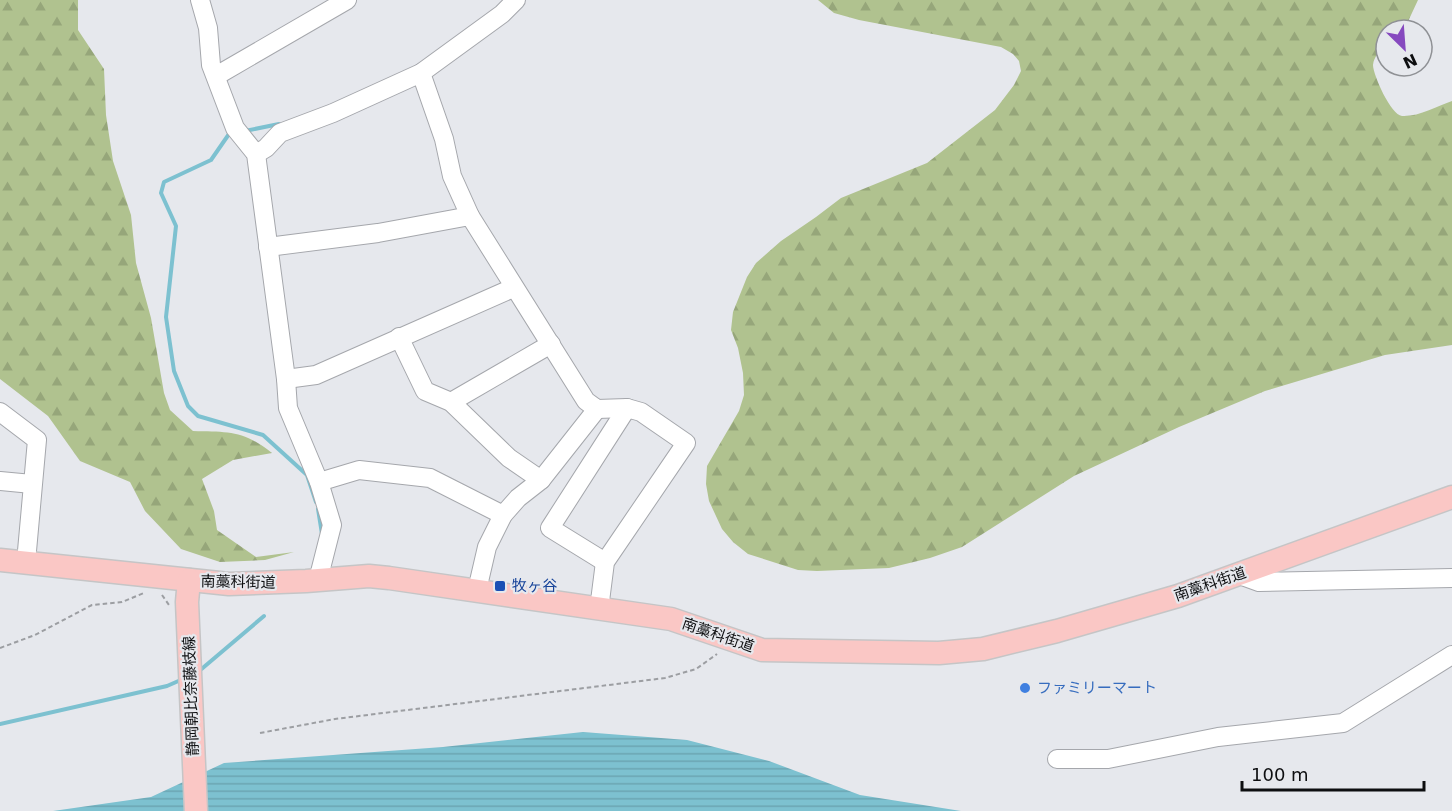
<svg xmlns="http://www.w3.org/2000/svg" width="1452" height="811" viewBox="0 0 1452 811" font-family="'DejaVu Sans','Noto Sans JP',sans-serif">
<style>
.forest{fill:url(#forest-firs)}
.water{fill:url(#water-rules)}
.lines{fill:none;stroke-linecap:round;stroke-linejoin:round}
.stream{stroke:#7dc1d0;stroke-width:4}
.minor-casing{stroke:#a5a7ac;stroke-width:20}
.major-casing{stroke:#c5c5c6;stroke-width:25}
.path{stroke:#9c9ea2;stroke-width:2;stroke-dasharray:4.5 3;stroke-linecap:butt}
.minor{stroke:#fff;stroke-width:18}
.major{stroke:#fac7c5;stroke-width:22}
.transit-dot{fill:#1a4fb4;stroke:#e6e8ed;stroke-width:2}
.shop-dot{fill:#3f7fe0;stroke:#e6e8ed;stroke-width:2}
.labels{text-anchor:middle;stroke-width:4.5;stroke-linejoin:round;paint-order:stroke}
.street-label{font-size:15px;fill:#0d0e10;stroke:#e6e8ed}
.transit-label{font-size:15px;fill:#164399;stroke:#e6e8ed;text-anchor:start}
.shop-label{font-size:15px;fill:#366cbe;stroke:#e6e8ed;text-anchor:start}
</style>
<defs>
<pattern id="forest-firs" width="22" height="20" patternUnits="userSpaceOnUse" patternTransform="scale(1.5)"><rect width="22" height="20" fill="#b0c28f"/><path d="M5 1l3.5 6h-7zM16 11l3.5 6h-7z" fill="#96a67a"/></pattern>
<pattern id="water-rules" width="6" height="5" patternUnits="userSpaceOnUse" patternTransform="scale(1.5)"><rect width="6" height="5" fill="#7dc1d0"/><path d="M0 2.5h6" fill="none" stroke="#6ba5b2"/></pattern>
</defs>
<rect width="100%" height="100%" fill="#e6e8ed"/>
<g class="forest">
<path d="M 0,0 L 78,0 L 78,30 L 104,69 L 106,115 L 113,161 L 131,215 L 136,263 L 151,318 L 164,393 L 170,410 L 193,431 C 228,432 243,430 272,453 L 233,460 L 202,479 L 214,511 L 217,530 L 256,557 L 294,552 L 265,560 L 220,562 L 181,549 L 145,511 L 130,482 L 80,461 L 48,416 L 0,379 Z"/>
<path d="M 818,0 L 1418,0 L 1404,30 L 1386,30 L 1386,46 C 1380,51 1374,56 1373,65 C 1373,75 1391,115 1402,116 C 1418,117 1438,106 1452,101 L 1452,345 L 1385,355 L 1265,391 L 1179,427 L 1074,476 L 962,547 L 930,558 L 889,568 L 817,571 L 798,570 L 748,554 L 733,542 L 722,529 L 709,501 L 706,484 L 707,466 L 739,411 L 744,395 L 743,373 L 738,348 L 731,330 L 733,312 L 747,277 L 756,263 L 781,241 L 816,217 L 841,198 L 927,163 L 995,110 L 1014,85 L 1021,71 L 1019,61 L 1013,54 L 1001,47 L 859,20 L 834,13 Z"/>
</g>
<path class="water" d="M 583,732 L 687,740 L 769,761 L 860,795 L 961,811 L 53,811 L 151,797 L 224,763 L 443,747 Z"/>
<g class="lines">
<g class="stream">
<path d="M 245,131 L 279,124"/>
<path d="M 232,133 L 229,134 L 211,160 L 164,182 L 161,193 L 176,226 L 166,317 L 174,371 L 188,406 L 198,416 L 263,435 L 307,475 L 316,502"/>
<path d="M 318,509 L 322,534"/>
<path d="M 198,672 L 264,616"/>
<path d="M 0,724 L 167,686 L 183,679"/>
</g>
<defs>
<g id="minor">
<path d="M 200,0 L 208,28 L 211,65 L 235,128 L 256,154 L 286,379 L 288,408 L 319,482 L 332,525 L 318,580"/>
<path d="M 421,73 L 444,139 L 452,176 L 470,216"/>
<path d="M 216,76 L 347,0"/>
<path d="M 256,154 L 266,148 L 280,133 L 333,113 L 421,73 L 502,14 L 516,0"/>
<path d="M 268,247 L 378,233 L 470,216 L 586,401 L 597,409 L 627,408 L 641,412 L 686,443 L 605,562 L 599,609"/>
<path d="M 399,337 L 425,391 L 451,402 L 509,458 L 541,480"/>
<path d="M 286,379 L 316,375 L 513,288"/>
<path d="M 451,402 L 551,344"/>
<path d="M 0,412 L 37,440 L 26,562"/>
<path d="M 0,481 L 32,484"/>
<path d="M 319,482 L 359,470 L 430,478 L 503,515"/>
<path d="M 605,562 L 550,528 L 627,408"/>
<path d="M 1237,574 L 1259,582 L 1452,578"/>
<path d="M 477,590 L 487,547 L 503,515 L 518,498 L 541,480 L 597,409"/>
<path d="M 1057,759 L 1108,759 L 1218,737 L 1343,723 L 1452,655"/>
</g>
<g id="major">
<path d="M 0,560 L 229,584 L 306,581 L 369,576 L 389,578 L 671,619 L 762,650 L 939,653 L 983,649 L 1057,631 L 1178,596 L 1452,497"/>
<path d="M 189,580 L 187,602 L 196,811"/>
</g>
</defs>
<use href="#minor" class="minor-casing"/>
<use href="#major" class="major-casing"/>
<g class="path">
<path d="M 162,595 L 169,605"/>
<path d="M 0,648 L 35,635 L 92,605 L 122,602 L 144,593"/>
<path d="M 260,733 L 335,719 L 665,678 L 696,669 L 717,654"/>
</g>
<use href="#minor" class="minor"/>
<use href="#major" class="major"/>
</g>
<rect class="transit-dot" x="494" y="580" width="12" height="12" rx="3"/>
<circle class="shop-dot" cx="1025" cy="688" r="6"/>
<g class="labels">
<g class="street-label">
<text transform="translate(238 582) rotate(1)" y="5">南藁科街道</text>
<text transform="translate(1210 584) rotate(-19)" y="5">南藁科街道</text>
<text transform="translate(718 635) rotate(19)" y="5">南藁科街道</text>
<text transform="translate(191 696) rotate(-92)" y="5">静岡朝比奈藤枝線</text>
</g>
<g class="transit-label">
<text x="512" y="591">牧ヶ谷</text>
</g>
<g class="shop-label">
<text x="1037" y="693">ファミリーマート</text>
</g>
</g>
<g transform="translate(1404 48) rotate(155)"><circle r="28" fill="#e6e8ed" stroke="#8f9195" stroke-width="1.5"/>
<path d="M0-4.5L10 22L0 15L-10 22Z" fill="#8649bf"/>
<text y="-9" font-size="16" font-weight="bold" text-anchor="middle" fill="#0d0e10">N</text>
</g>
<path d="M1242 781v9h182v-9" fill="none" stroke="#0d0e10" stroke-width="3"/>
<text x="1251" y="781" font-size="18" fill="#0d0e10" stroke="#e6e8ed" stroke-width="4.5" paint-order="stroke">100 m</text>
</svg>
